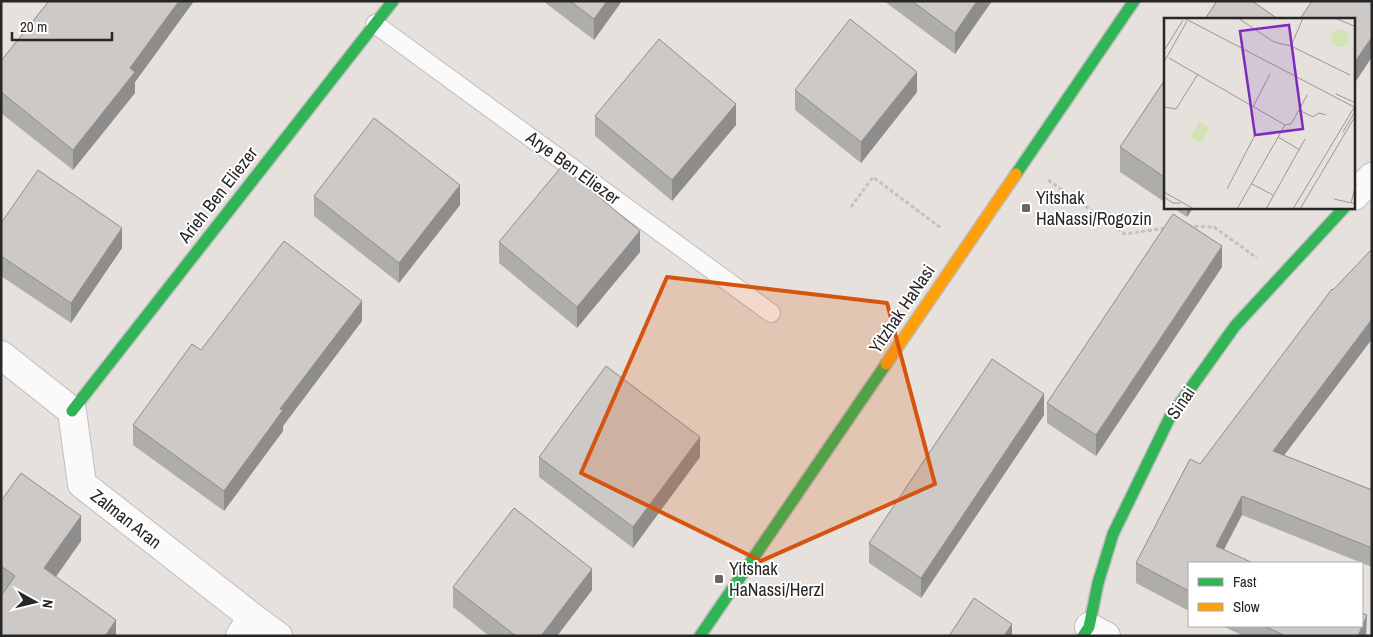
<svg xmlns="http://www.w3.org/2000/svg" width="1373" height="637" viewBox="0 0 1373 637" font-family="'Archivo Narrow',sans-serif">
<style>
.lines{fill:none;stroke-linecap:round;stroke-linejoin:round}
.lane-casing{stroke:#bfbdbd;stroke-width:20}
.street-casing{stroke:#bfbdbd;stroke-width:30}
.fast-casing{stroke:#bfbdbd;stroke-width:14}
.slow-casing{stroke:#bfbdbd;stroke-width:14}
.path{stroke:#c2c2c1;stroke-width:3;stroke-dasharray:4 2.5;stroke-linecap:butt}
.lane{stroke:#fbfafa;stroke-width:18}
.street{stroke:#fbfafa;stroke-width:28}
.fast{stroke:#30b455;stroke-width:11}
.slow{stroke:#ff9f0a;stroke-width:11}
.wall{fill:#afadaa}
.shaded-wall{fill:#8f8d8b}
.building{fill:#ccc9c6;stroke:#8f8d8b}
.marked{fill:#d5540f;fill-opacity:0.2;stroke:#d5540f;stroke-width:4;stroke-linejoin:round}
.poi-dot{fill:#6a6866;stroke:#fff;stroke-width:2}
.labels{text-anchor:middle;stroke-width:4;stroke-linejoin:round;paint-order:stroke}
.street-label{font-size:18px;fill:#272727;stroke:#fff}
.poi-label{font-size:18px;fill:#272727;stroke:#fff;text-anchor:start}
.inset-road{fill:none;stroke:#9a9794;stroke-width:1}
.view{fill:#7b2cbf;fill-opacity:0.15;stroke:#7b2cbf;stroke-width:2.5}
.inset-edge{fill:none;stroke:#272727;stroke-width:2.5}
</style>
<rect width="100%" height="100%" fill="#e6e1dc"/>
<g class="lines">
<defs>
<path id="lane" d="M 375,24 L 771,313"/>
<g id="street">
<path d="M 1354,196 L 1372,177"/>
<path d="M 1,355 L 72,411 L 82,484 L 252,617 L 240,636"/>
<path d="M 252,617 L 278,636"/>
<path d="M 1089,627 L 1106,636"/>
</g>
<g id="fast">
<path d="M 1016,174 L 1134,1"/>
<path d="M 72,411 L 393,1"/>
<path d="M 700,636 L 886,364"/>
<path d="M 1083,636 L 1089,627 L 1098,583 L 1113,534 L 1170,417 L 1235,326 L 1344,208"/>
</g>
<path id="slow" d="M 886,364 L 1016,174"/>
</defs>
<use href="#lane" class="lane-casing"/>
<use href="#street" class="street-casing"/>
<use href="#fast" class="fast-casing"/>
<use href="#slow" class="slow-casing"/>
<g class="path">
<path d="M 1048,180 L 1125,234 L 1167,228"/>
<path d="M 851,207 L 873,177 L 941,228"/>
<path d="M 1188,226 L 1214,227 L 1257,258"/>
</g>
<use href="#lane" class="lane"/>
<use href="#street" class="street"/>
<use href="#fast" class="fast"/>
<use href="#slow" class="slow"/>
</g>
<g class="wall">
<path d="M 49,1 L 194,1 L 135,82 L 135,93 L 73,170 L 1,113 L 1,61 Z"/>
<path d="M 543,1 L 622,1 L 594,40 Z"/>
<path d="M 884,1 L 992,1 L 955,54 Z"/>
<path d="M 1166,78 L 1166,203 L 1120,172 L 1120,147 Z"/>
<path d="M 795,90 L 917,92 L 861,163 L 795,110 Z"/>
<path d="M 595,116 L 736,125 L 672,201 L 595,136 Z"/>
<path d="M 314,196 L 460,205 L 399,283 L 314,216 Z"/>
<path d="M 1173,208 L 1193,208 L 1187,217 Z"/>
<path d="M 1,223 L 122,248 L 71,323 L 1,276 Z"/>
<path d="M 499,242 L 640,252 L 577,328 L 499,263 Z"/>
<path d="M 1222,267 L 1096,456 L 1047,423 L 1047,403 Z"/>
<path d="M 362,321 L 283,426 L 283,431 L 224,511 L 133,445 L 133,425 L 201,350 Z"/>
<path d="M 1372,339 L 1284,455 L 1372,490 L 1372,567 L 1242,515 L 1189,563 L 1189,611 L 1136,583 L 1136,563 L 1200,464 Z"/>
<path d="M 1044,415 L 921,598 L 869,563 L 869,543 Z"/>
<path d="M 539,457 L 700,457 L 633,548 L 539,477 Z"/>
<path d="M 1,501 L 81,541 L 56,577 L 116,636 L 4,593 L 1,591 Z"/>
<path d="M 453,587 L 592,590 L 557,636 L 489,636 L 453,607 Z"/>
<path d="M 1222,626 L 1362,626 L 1367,635 L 1366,636 L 1244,636 Z"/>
</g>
<g class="shaded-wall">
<path d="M 179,1 L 194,1 L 135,82 L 135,93 L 73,170 L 73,150 L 130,68 Z"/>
<path d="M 607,1 L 622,1 L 594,40 L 594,19 Z"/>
<path d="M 977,1 L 992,1 L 955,54 L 955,33 Z"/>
<path d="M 1372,37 L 1372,57 L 1354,84 L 1354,63 Z"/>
<path d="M 917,72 L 917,92 L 861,163 L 861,142 Z"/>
<path d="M 736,104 L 736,125 L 672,201 L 672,180 Z"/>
<path d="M 460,185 L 460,205 L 399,283 L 399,263 Z"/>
<path d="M 1187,208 L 1193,208 L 1187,217 Z"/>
<path d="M 122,228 L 122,248 L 71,323 L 71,303 Z"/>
<path d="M 640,231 L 640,252 L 577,328 L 577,307 Z"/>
<path d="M 1222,246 L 1222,267 L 1096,456 L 1096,435 Z"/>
<path d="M 362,301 L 362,321 L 283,426 L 283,431 L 224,511 L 224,491 L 280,409 Z"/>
<path d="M 1372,319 L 1372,339 L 1273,470 L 1273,451 Z"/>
<path d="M 1044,394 L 1044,415 L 921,598 L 921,578 Z"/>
<path d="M 700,437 L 700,457 L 633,548 L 633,527 Z"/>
<path d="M 1242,496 L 1242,515 L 1217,563 L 1216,546 Z"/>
<path d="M 81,516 L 81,541 L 44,593 L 44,568 Z"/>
<path d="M 592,569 L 592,590 L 557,636 L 541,636 Z"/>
<path d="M 1367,615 L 1366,636 L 1358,636 Z"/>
<path d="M 116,620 L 116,636 L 105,636 Z"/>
<path d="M 1012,624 L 1012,636 L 1004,636 Z"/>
</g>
<g class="building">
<path d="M 49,1 L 179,1 L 130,68 L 135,72 L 73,150 L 1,92 L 1,61 Z"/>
<path d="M 570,1 L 607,1 L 594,19 Z"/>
<path d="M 912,1 L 977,1 L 955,33 Z"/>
<path d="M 1217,1 L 1252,1 L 1278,19 L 1205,19 Z"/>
<path d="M 1312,1 L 1372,1 L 1372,37 L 1354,63 L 1354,19 L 1300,19 Z"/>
<path d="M 850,19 L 917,72 L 861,142 L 795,90 Z"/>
<path d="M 659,39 L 736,104 L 672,180 L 595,116 Z"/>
<path d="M 1166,78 L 1166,178 L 1120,147 Z"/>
<path d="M 374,118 L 460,185 L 399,263 L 314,196 Z"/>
<path d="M 562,166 L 640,231 L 577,307 L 499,242 Z"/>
<path d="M 38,170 L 122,228 L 71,303 L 1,256 L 1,223 Z"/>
<path d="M 1173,214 L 1222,246 L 1096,435 L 1047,403 Z"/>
<path d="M 284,241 L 362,301 L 280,409 L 283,410 L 224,491 L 133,425 L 192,344 L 201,350 Z"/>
<path d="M 1372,249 L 1372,319 L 1273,451 L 1372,490 L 1372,548 L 1242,496 L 1216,546 L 1253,563 L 1189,563 L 1189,591 L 1136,563 L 1190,459 L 1200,464 L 1332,289 L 1333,290 Z"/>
<path d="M 992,359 L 1044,394 L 921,578 L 869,543 Z"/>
<path d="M 606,366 L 700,437 L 633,527 L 539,457 Z"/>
<path d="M 21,473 L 81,516 L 44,568 L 116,620 L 105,636 L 1,636 L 1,596 L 15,576 L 1,566 L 1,501 Z"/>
<path d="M 514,508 L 592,569 L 541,636 L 516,636 L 453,587 Z"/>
<path d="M 974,598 L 1012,624 L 1004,636 L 949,636 Z"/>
<path d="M 1362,613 L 1367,615 L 1358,636 L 1286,636 L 1264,626 L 1362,626 Z"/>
</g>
<path class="marked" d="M 667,277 L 887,303 L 935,484 L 761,561 L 581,473 Z"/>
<g class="poi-dot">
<rect x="1021" y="203" width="10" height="10" rx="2.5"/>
<rect x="714" y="574" width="10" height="10" rx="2.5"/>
</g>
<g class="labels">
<g class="street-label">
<text transform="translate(573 168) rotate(36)" y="6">Arye Ben Eliezer</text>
<text transform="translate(218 195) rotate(-52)" y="6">Arieh Ben Eliezer</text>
<text transform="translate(902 309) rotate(-56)" y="6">Yitzhak HaNasi</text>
<text transform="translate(1181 403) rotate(-56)" y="6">Sinai</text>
<text transform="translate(126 519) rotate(38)" y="6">Zalman Aran</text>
</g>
<g class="poi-label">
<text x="1036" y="204">Yitshak<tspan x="1036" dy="21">HaNassi/Rogozin</tspan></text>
<text x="729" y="575">Yitshak<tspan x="729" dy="21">HaNassi/Herzl</tspan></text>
</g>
</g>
<g transform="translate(1164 18)">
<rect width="191" height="191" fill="#e6e1dc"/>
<path d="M167 20a9 9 0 1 1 18 0a9 9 0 1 1-18 0ZM 35,104 L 46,110 L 37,125 L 26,119 Z" fill="#d3e3b4"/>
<path class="inset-road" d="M 20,0 L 192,90M 74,0 L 110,24 L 127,28 L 186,57M 171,0 L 192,9M 127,28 L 139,0M 1,31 L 19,2M 5,40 L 121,107M 0,44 L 23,3M 172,76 L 192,85M 0,89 L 12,91 L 34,56M 89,89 L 106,56M 135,92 L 143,77M 179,114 L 192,92M 114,119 L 136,132M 88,166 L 109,177M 63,171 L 91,117M 0,174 L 30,191M 0,179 L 9,185 L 17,185M 170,181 L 192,186M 187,185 L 192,166M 73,191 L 121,107 L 127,106 L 135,92 L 149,99 L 155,95 L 162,97M 102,191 L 141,121M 129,191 L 191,88M 136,191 L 192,97"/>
<path class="view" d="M 125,7 L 139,111 L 91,117 L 76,13 Z"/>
<rect width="191" height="191" class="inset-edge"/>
</g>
<rect width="1373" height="637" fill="none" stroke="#272727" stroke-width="5"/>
<rect x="1188" y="562" width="175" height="65" fill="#ffffff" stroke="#a9a9a9"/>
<rect x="1198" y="578" width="25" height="8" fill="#30b455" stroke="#a9a9a9"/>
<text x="1233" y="587" font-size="15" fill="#272727">Fast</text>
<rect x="1198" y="603" width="25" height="8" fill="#ff9f0a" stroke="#a9a9a9"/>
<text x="1233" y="612" font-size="15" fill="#272727">Slow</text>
<g transform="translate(35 602) rotate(98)" stroke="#ffffff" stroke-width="4" paint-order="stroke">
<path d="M0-4L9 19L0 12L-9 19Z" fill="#272727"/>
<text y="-8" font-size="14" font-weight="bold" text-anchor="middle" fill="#272727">N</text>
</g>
<path d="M12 32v8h100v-8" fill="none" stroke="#272727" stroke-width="2.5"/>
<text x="20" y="32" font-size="15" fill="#272727" stroke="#ffffff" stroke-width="4" paint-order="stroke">20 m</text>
</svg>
